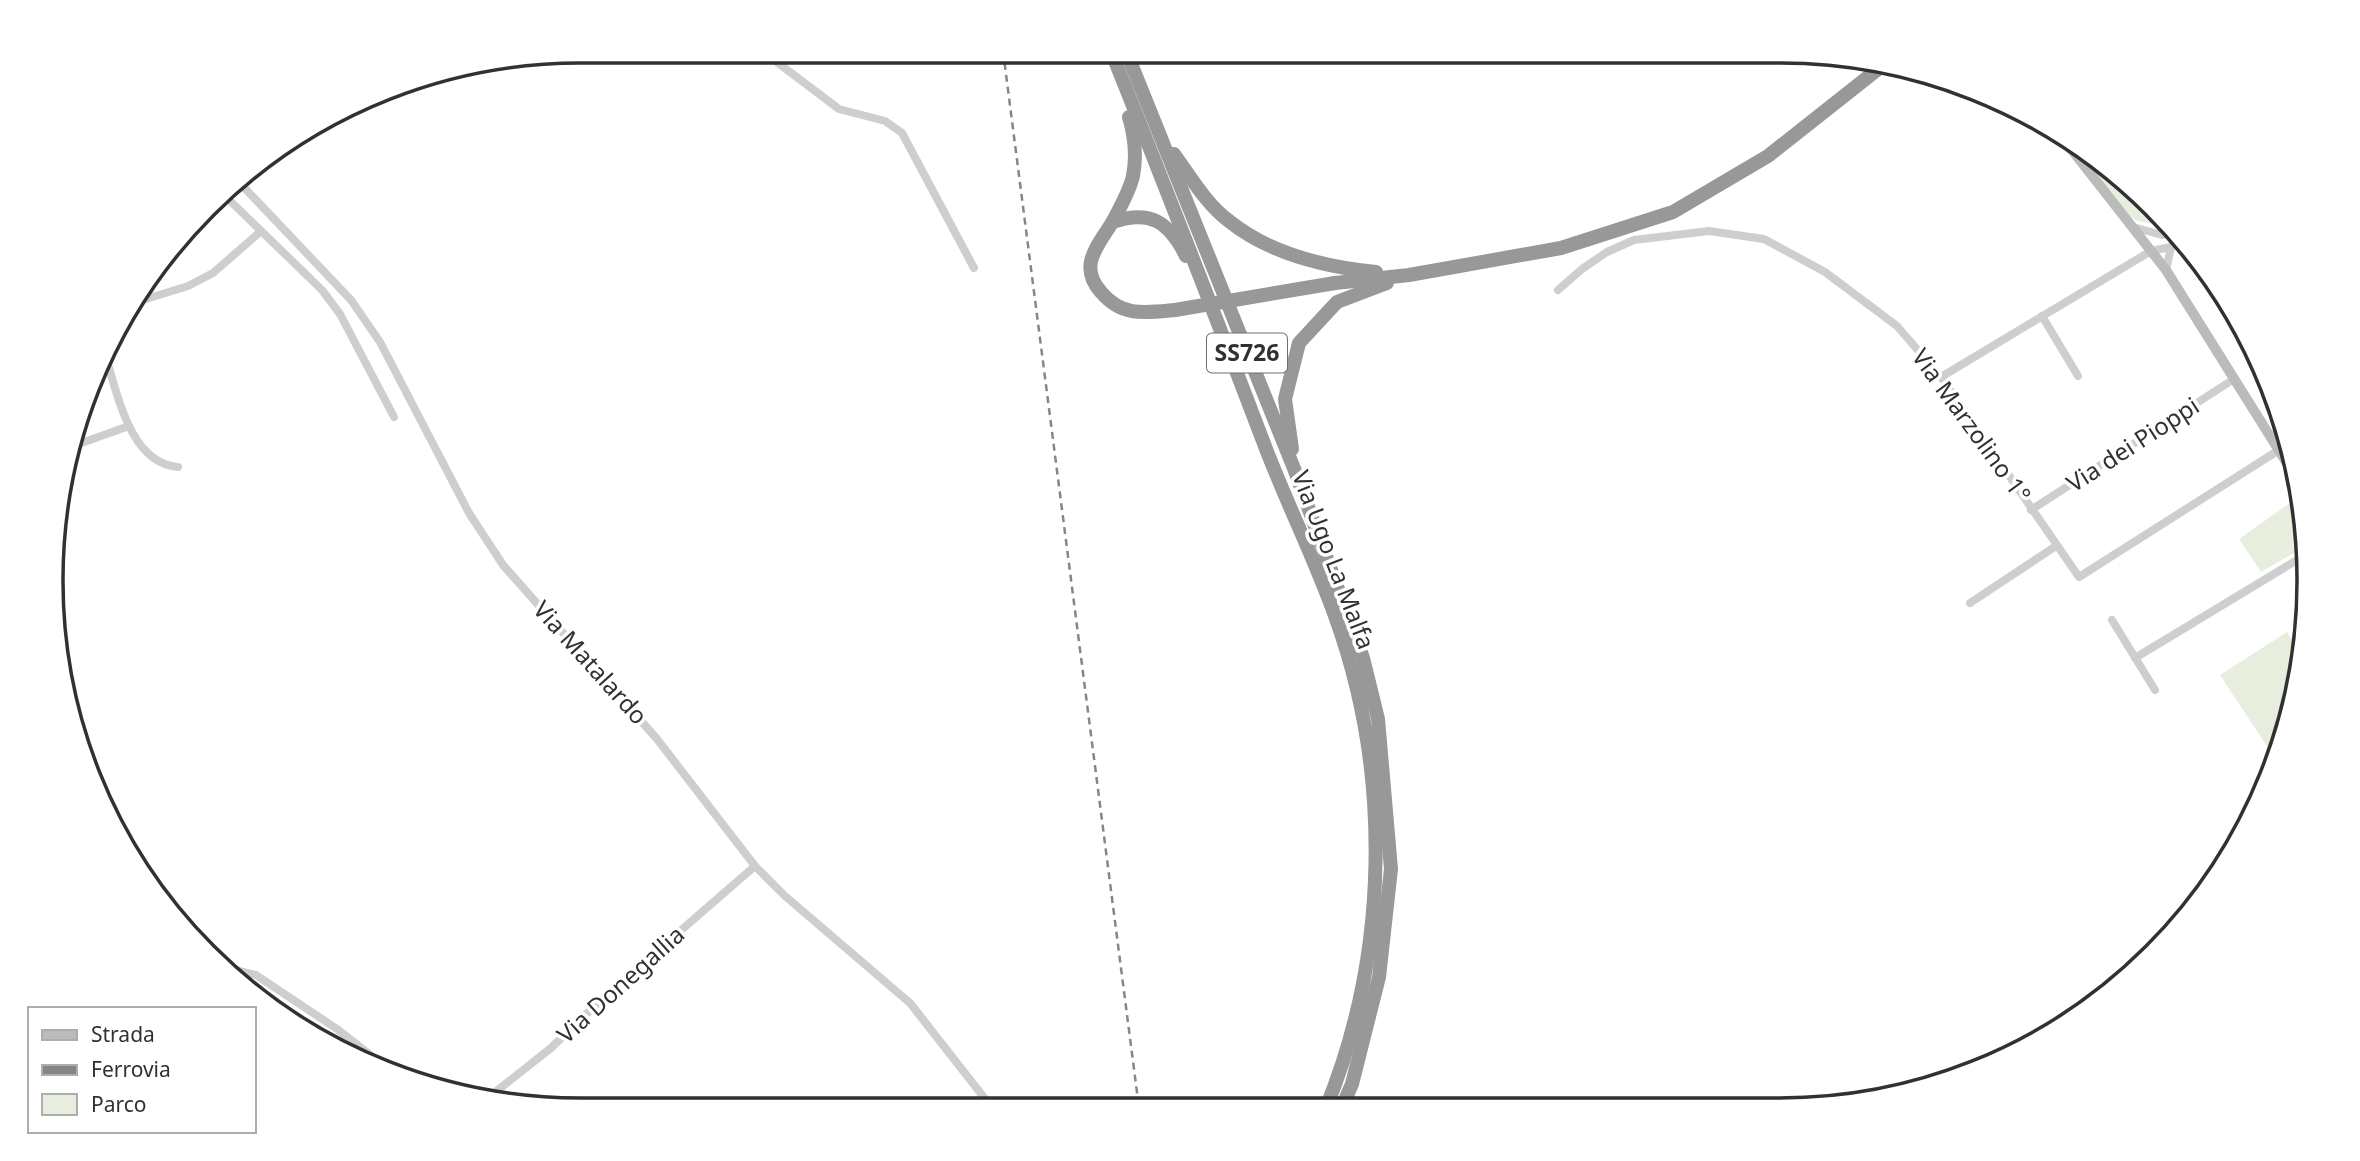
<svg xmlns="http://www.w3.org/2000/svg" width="2360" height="1161" viewBox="0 0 2360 1161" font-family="'Noto Sans',sans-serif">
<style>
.green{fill:#e8eede}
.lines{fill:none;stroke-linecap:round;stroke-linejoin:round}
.stream{stroke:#cae3ef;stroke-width:2.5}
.street{stroke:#cecece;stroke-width:8}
.secondary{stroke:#bbb;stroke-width:10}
.highway{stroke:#989898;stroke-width:14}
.rail{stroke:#868686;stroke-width:2.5;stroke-dasharray:7 5;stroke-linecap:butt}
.highway-bridge{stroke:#989898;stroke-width:14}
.labels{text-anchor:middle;stroke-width:7;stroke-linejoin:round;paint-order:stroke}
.shield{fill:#fff;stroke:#6f6f6f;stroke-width:2}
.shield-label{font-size:23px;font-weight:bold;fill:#313131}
.street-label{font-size:24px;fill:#313131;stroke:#fff}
.rim{fill:none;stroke:#313131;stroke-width:3.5}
</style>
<rect width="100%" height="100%" fill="#fff"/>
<g class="green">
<path d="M 2066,136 L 2154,206 L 2170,227 L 2137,221 L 2125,212 Z"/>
<path d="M 2294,500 L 2303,513 L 2304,547 L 2261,572 L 2239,539 Z"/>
<path d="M 2287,632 L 2302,657 L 2299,684 L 2276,760 L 2220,675 Z"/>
</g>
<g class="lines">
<path class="stream" d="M 247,989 L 261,991 L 300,1022"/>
<g class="street">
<path d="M 762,51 L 839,109 L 885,121 L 902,133 L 974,268"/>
<path d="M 237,180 L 351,300 L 380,342 L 469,513 L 503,565 L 657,739 L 755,866 L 785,896 L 910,1003 L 993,1109"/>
<path d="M 222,193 L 322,290 L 340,314 L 394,417"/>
<path d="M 2133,227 L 2162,235 L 2176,232"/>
<path d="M 2166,270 L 2171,247 L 2180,237"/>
<path d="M 1558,290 L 1582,269 L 1607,252 L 1634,240 L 1709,231 L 1764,239 L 1825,272 L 1897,326 L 1941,377 L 2079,577 L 2279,450"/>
<path d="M 130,304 L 188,286 L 213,273 L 260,232"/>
<path d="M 2042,316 L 2078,376"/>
<path d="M 106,358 C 118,395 130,463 178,467"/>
<path d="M 1941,377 L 2151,251 L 2171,247"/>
<path d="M 73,446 L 129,426"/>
<path d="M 2031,510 L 2234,379"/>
<path d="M 1970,603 L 2056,546"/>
<path d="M 2112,620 L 2155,690"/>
<path d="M 2135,658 L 2307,554"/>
<path d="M 219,966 L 256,975 L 337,1029 L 397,1076"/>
<path d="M 484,1101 L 551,1048 L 603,998 L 755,866"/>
</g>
<path class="secondary" d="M 2057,131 L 2166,270 L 2300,484"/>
<g class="highway">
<path d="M 1111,51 C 1163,180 1213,310 1263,441 C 1285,500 1314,557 1335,616 C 1392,773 1389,953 1326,1108"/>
<path d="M 1126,51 L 1295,471 L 1363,658 L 1378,719 L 1391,869 L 1379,977 L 1352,1084 L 1342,1107"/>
<path d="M 1129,117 C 1135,137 1137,155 1133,176 C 1130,190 1120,208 1113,221 C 1099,245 1077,265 1101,292 C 1122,317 1144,313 1175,310"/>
<path d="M 1174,154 C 1190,176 1206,204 1229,221 C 1270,254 1325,267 1376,272"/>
<path d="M 1113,222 C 1150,209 1169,222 1186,256"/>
<path d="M 1335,283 L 1409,275 L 1561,248 L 1673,212 L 1768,156 L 1887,62"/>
<path d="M 1292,449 L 1285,399 L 1299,343 L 1337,302 L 1387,283"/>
</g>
<path class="rail" d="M 1003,51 L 1139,1108"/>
<path class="highway-bridge" d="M 1175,310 L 1335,283"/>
</g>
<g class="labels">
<rect class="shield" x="1207" y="333.5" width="80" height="39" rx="5"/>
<g class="shield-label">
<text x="1247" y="361">SS726</text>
</g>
<g class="street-label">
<text transform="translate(1971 426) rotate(54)" y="8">Via Marzolino 1°</text>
<text transform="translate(2133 445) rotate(-33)" y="8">Via dei Pioppi</text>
<text transform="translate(1333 560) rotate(69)" y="8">Via Ugo La Malfa</text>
<text transform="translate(590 663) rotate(48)" y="8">Via Matalardo</text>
<text transform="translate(621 985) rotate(-42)" y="8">Via Donegallia</text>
</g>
</g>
<path d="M0 0H2360V1161H0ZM580 63H1780A517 517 0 0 1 2297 580V581A517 517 0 0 1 1780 1098H580A517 517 0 0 1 63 581V580A517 517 0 0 1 580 63Z" fill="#fff" fill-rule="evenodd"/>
<path class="rim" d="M580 63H1780A517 517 0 0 1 2297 580V581A517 517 0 0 1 1780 1098H580A517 517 0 0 1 63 581V580A517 517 0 0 1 580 63Z"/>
<rect x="28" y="1007" width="228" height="126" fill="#ffffff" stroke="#adadad" stroke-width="2"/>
<rect x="42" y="1030" width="35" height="10" fill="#bbbbbb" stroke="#adadad" stroke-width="2"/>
<text x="91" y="1042" font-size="21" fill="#313131">Strada</text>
<rect x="42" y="1065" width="35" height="10" fill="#868686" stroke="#adadad" stroke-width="2"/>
<text x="91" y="1077" font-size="21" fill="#313131">Ferrovia</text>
<rect x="42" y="1094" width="35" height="21" fill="#e8eede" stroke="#adadad" stroke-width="2"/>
<text x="91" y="1112" font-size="21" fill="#313131">Parco</text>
</svg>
